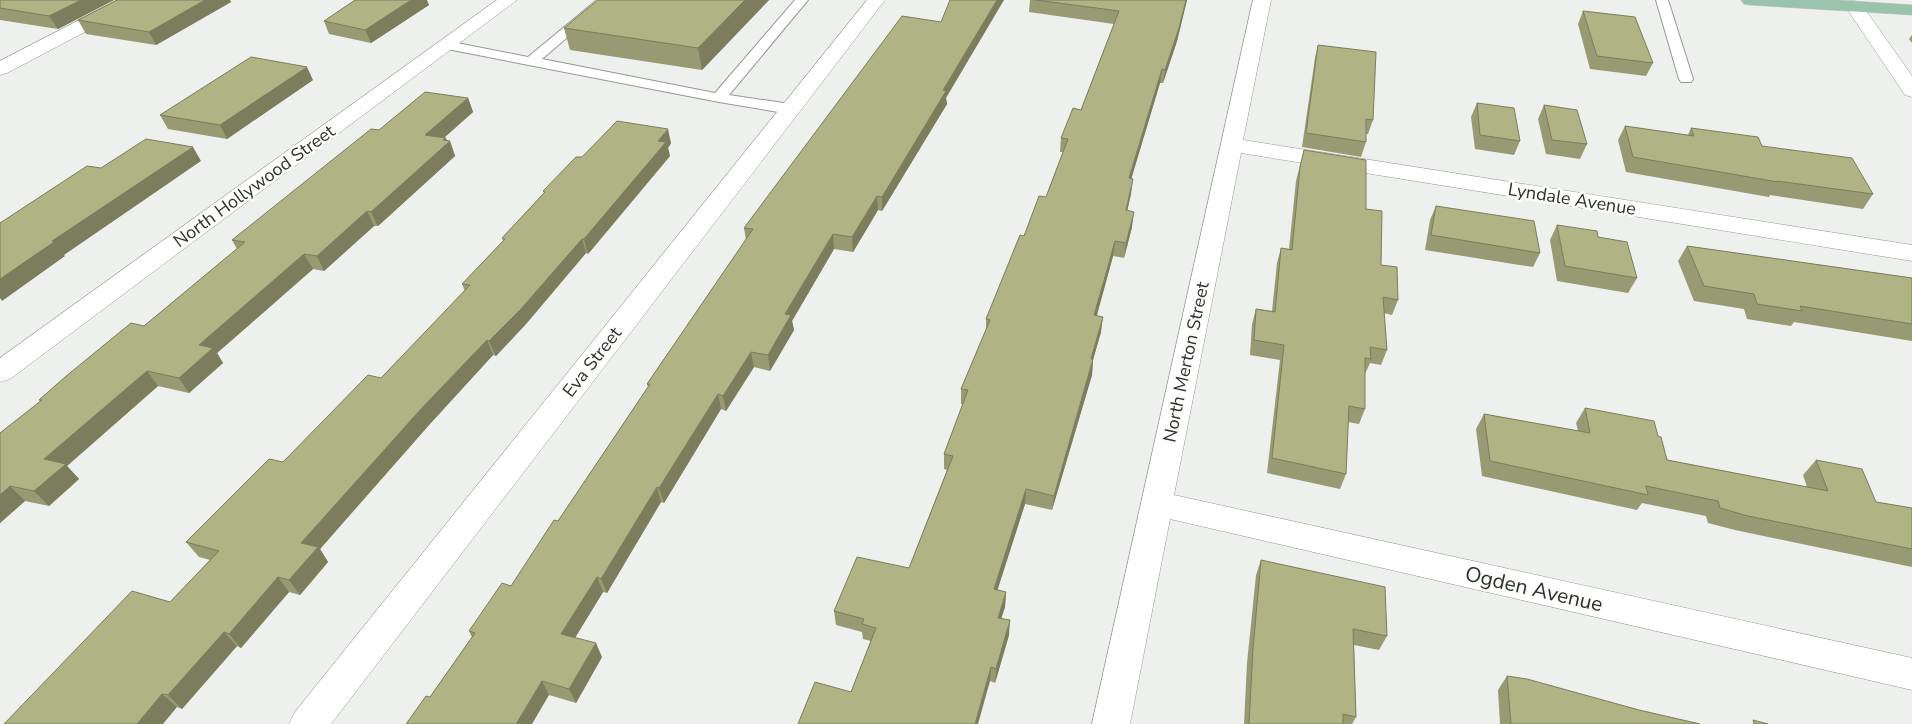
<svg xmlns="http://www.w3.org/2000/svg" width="1912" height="724" viewBox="0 0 1912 724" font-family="'Nunito Sans',sans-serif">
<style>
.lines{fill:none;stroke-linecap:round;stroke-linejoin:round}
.service-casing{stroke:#959894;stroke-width:2}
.minor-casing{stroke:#959894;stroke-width:1}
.secondary-casing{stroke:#959894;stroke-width:1}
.primary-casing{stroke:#c9c9c9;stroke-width:1}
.service{fill:#fff;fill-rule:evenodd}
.minor{fill:#fff;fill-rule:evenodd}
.secondary{fill:#fff;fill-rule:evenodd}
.primary{fill:#99c3ab;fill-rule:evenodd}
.wall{fill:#979a72}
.shaded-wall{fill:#7b7d5c}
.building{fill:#b0b384;stroke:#7b7d5c}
.labels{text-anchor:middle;stroke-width:5;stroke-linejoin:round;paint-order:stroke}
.street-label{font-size:18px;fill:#30312f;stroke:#fafdf9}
.near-street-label{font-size:21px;fill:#30312f;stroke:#fafdf9}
</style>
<rect width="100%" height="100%" fill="#edf0ec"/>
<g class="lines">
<defs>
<g id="service">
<path d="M 597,0 L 611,0 L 542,59 L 715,93 L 795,0 L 808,0 L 729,95 L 790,104 L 795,106 L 798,109 L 795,112 L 790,114 L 719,102 L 447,49 L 440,45 L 447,41 L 528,57 Z"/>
<path d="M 1656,0 L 1668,0 L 1693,79 L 1691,82 L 1681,82 L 1679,79 Z"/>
</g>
<g id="minor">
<path d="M 118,0 L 141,0 L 138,4 L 7,73 L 0,75 L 0,61 Z"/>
<path d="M 867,0 L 885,0 L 331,724 L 289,724 L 295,712 Z"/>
<path d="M 1253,0 L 1271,0 L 1243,140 L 1912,245 L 1912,261 L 1241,153 L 1174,495 L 1912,658 L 1912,690 L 1170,519 L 1130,724 L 1092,724 Z"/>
<path d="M 1854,1 L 1860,2 L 1912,76 L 1912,97 L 1905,95 L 1845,6 L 1848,2 Z"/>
</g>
<path id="secondary" d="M 497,0 L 517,0 L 10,379 L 0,382 L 0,358 Z"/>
<path id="primary" d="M 1741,0 L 1837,0 L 1912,5 L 1912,15 L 1750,5 L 1744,4 Z"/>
</defs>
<use href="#service" class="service-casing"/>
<use href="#minor" class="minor-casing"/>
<use href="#secondary" class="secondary-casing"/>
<use href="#primary" class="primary-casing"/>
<use href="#service" class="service"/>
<use href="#minor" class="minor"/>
<use href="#secondary" class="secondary"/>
<use href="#primary" class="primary"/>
</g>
<g class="wall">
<path d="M 0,0 L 114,0 L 58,29 L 0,20 Z"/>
<path d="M 769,0 L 702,70 L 570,50 L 564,28 Z"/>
<path d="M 1030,0 L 1187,0 L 1177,41 L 1163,83 L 1160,83 L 1131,179 L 1131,194 L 1127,211 L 1132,227 L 1124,258 L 1113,256 L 1105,285 L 1096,315 L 1101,332 L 1093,359 L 1092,375 L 1052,510 L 1025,504 L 997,590 L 1006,592 L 1005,607 L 1001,618 L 1009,635 L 995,683 L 990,681 L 851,692 L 871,641 L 863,639 L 862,632 L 836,625 L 834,611 L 909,568 L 947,470 L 944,469 L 944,454 L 963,404 L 961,404 L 961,389 L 986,330 L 986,319 L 1024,236 L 1046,197 L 1063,152 L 1060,152 L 1061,138 L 1081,110 L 1114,24 L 1029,12 Z"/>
<path d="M 231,2 L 156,45 L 86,34 L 78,20 Z"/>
<path d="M 429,5 L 371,43 L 329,34 L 324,21 Z"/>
<path d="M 1583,11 L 1653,63 L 1646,76 L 1590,69 L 1578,24 Z"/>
<path d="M 1912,35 L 1912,43 L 1909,39 Z"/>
<path d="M 1318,45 L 1373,120 L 1368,134 L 1366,134 L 1366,142 L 1361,157 L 1302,147 L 1315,58 Z"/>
<path d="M 313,80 L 227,139 L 168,129 L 160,115 Z"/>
<path d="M 468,98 L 473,112 L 444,138 L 447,141 L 450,141 L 455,156 L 378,226 L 374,226 L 324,271 L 313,269 L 217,353 L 223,363 L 189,393 L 158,386 L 67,466 L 79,479 L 49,506 L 25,501 L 0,523 L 0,433 L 41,401 L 39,400 L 144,326 L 237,249 L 232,240 L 379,130 Z"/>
<path d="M 946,98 L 947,104 L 882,211 L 878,210 L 853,252 L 834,249 L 792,321 L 794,330 L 770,371 L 754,367 L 726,411 L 721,409 L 664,503 L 661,502 L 607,593 L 603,592 L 575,638 L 602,657 L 576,703 L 549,695 L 430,697 L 472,637 L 469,631 L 511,586 L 558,521 L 648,387 L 647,384 L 746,240 L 744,228 Z"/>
<path d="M 1477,103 L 1520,141 L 1514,155 L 1475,149 L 1471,117 Z"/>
<path d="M 1544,105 L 1587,144 L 1580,159 L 1546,154 L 1538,119 Z"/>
<path d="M 1625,126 L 1688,135 L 1691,128 L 1762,146 L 1873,194 L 1863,209 L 1770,195 L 1769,197 L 1626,172 L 1618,140 Z"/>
<path d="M 671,143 L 668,148 L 670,156 L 588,254 L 586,253 L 526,324 L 496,356 L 493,355 L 429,425 L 320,549 L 328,562 L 300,595 L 289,592 L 241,648 L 237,646 L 182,709 L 177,707 L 4,724 L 170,602 L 210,560 L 199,557 L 186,542 L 283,462 L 381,378 L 465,291 L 462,284 L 503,241 L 502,238 L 544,193 L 543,191 L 582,157 Z"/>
<path d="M 1304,150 L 1366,209 L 1381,265 L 1398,300 L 1392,315 L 1384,313 L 1387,350 L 1381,365 L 1370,363 L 1365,374 L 1365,409 L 1359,424 L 1348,422 L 1346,474 L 1340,489 L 1267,473 L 1280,360 L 1250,355 L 1252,324 L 1256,309 L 1272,311 L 1277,263 L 1281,248 L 1289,249 L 1296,181 Z"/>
<path d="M 1436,206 L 1540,253 L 1533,267 L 1425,250 L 1430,220 Z"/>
<path d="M 1557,225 L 1598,237 L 1637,278 L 1628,293 L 1557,281 L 1550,240 Z"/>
<path d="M 1687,246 L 1912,278 L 1912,341 L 1794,322 L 1791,326 L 1747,319 L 1744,309 L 1694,301 L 1678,261 Z"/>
<path d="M 1585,408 L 1658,436 L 1667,460 L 1807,487 L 1803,475 L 1816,460 L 1876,502 L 1912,508 L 1912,567 L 1735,530 L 1708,523 L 1706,516 L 1642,503 L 1637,510 L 1482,476 L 1476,429 L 1484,414 L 1578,431 L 1576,423 Z"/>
<path d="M 1261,560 L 1387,636 L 1379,650 L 1354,645 L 1356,717 L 1352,724 L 1244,724 L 1247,663 L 1256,575 Z"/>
<path d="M 1507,676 L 1639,710 L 1700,724 L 1500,724 L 1498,690 Z"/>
</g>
<g class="shaded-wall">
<path d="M 81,0 L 114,0 L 58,29 L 49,16 Z"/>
<path d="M 205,0 L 230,0 L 231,2 L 156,45 L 149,32 Z"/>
<path d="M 411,0 L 427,0 L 429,5 L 371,43 L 365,30 Z"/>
<path d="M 745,0 L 769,0 L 702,70 L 698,48 Z"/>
<path d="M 997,0 L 1004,0 L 946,98 L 947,104 L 882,211 L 882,197 L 943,90 Z"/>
<path d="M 1186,0 L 1187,0 L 1177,41 L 1163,83 L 1165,70 Z"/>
<path d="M 307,67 L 313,80 L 227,139 L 220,125 Z"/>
<path d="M 1162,69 L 1160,83 L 1127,193 L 1129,178 Z"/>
<path d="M 468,98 L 473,112 L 431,149 L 425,135 Z"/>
<path d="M 668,129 L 671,143 L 668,148 L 670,156 L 588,254 L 584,239 L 658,141 Z"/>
<path d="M 446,138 L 448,143 L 450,141 L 455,156 L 378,226 L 371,212 Z"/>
<path d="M 193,147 L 201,161 L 64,255 L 65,256 L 2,301 L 0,298 L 0,279 L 52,241 Z"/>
<path d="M 1133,179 L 1131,194 L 1124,225 L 1126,210 Z"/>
<path d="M 877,196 L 878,210 L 853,252 L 852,237 Z"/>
<path d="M 367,211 L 374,226 L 324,271 L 317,256 Z"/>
<path d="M 1134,212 L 1132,227 L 1124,258 L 1126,243 Z"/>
<path d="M 833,234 L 834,249 L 792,321 L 794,330 L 770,371 L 768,355 L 785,314 Z"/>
<path d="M 582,239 L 586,253 L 526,324 L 496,356 L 489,341 Z"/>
<path d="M 1115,241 L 1113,256 L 1093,330 L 1094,315 Z"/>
<path d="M 304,254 L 313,269 L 217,353 L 223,363 L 189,393 L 179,378 L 199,345 Z"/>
<path d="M 1103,317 L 1101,332 L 1089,374 L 1091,359 Z"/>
<path d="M 487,340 L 493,355 L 429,425 L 320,549 L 328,562 L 300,595 L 289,580 L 301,543 L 421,409 Z"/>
<path d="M 751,352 L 754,367 L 726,411 L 723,396 Z"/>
<path d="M 1093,359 L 1092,375 L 1052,510 L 1054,496 Z"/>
<path d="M 147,371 L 158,386 L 67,466 L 79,479 L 49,506 L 34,491 L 44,459 Z"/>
<path d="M 718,394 L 721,409 L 664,503 L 659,488 Z"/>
<path d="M 10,486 L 25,501 L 0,523 L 0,495 Z"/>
<path d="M 657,487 L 661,502 L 607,593 L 601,579 Z"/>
<path d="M 1026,489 L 1025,504 L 993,604 L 994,589 Z"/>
<path d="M 278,577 L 289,592 L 241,648 L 229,634 Z"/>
<path d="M 597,577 L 603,592 L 568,649 L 561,634 Z"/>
<path d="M 1006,592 L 1005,607 L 997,632 L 998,618 Z"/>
<path d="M 1010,620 L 1009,635 L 995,683 L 996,669 Z"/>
<path d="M 224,632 L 237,646 L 182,709 L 168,695 Z"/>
<path d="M 596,643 L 602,657 L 576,703 L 569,689 Z"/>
<path d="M 991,667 L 990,681 L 978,724 L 975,724 Z"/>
<path d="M 542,681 L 549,695 L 532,724 L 516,724 Z"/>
<path d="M 162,694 L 177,707 L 163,724 L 137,724 Z"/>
</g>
<g class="building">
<path d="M 0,0 L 81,0 L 49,16 L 0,8 Z"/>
<path d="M 117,0 L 205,0 L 149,32 L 78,20 Z"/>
<path d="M 355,0 L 411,0 L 365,30 L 324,21 Z"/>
<path d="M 598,0 L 745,0 L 698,48 L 564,28 Z"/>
<path d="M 950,0 L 997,0 L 943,90 L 946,91 L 882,197 L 877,196 L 852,237 L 833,234 L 785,314 L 791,315 L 768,355 L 751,352 L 723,396 L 718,394 L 659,488 L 657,487 L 601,579 L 597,577 L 561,634 L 596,643 L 569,689 L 542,681 L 516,724 L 406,724 L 426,696 L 430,697 L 475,633 L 469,631 L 502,583 L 511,586 L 554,520 L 558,521 L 650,384 L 647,384 L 753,229 L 744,228 L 902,16 L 941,22 Z"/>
<path d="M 1036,0 L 1186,0 L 1179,28 L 1165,70 L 1162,69 L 1129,178 L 1133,179 L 1126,210 L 1134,212 L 1126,243 L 1115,241 L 1107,270 L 1094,315 L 1103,317 L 1091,359 L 1093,359 L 1054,496 L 1026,489 L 994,589 L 1006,592 L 998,618 L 1010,620 L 996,669 L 991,667 L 975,724 L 798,724 L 815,682 L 851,692 L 876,628 L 862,624 L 864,619 L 834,611 L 857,557 L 909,568 L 953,456 L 944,454 L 968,390 L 961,389 L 990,320 L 986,319 L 1020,235 L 1024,236 L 1039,196 L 1046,197 L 1068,139 L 1061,138 L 1073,108 L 1081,110 L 1119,11 Z"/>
<path d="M 1583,11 L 1635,17 L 1653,63 L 1597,56 Z"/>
<path d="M 1318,45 L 1376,52 L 1373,120 L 1366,119 L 1366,142 L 1306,133 Z"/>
<path d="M 251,57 L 307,67 L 220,125 L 160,115 Z"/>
<path d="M 425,92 L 468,98 L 425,135 L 446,138 L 443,140 L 450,141 L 371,212 L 367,211 L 317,256 L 304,254 L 199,345 L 213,348 L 179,378 L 147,371 L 44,459 L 66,464 L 34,491 L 10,486 L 0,495 L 0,433 L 42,400 L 39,400 L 65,377 L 131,323 L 144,326 L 245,242 L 232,240 L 371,129 L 379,130 Z"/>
<path d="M 1477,103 L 1514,108 L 1520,141 L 1480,135 Z"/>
<path d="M 1544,105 L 1577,110 L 1587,144 L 1552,140 Z"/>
<path d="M 617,121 L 668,129 L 658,141 L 666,142 L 584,239 L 582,239 L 521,309 L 489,341 L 487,340 L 421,409 L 301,543 L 318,547 L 289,580 L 278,577 L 229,634 L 224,632 L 168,695 L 162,694 L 137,724 L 4,724 L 132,591 L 170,602 L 219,551 L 186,542 L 269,459 L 283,462 L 368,375 L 381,378 L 470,285 L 462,284 L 505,239 L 502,238 L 545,192 L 543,191 L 576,157 L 582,157 Z"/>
<path d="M 1625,126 L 1694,136 L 1691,128 L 1758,137 L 1762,146 L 1852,158 L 1873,194 L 1777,181 L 1778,182 L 1633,157 Z"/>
<path d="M 146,139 L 193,147 L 52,241 L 54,242 L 0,279 L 0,223 L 87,166 L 101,168 Z"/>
<path d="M 1304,150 L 1366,160 L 1366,209 L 1382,211 L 1381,265 L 1397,267 L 1398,300 L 1383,297 L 1387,350 L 1370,347 L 1371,359 L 1365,358 L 1365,409 L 1349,406 L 1346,474 L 1272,458 L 1284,345 L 1254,340 L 1256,309 L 1275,312 L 1281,248 L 1292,250 L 1300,167 Z"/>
<path d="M 1436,206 L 1534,221 L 1540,253 L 1431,235 Z"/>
<path d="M 1557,225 L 1597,231 L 1598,237 L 1627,242 L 1637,278 L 1565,266 Z"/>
<path d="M 1687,246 L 1912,278 L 1912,324 L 1800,306 L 1802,311 L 1757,304 L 1754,294 L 1704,286 Z"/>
<path d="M 1585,408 L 1654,421 L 1658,436 L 1661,437 L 1667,460 L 1828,491 L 1816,460 L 1862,469 L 1876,502 L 1912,508 L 1912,549 L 1748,516 L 1720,508 L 1718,501 L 1646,486 L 1648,495 L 1490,461 L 1484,414 L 1590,433 Z"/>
<path d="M 1261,560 L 1385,587 L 1387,636 L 1353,629 L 1356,717 L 1343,714 L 1343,724 L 1249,724 L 1253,648 Z"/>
<path d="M 1507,676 L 1527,679 L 1639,710 L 1700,724 L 1511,724 Z"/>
<path d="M 1753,720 L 1768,724 L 1754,724 Z"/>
</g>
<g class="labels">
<g class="street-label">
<text transform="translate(254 186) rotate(-36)" y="6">North Hollywood Street</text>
<text transform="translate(1572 199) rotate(9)" y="6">Lyndale Avenue</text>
<text transform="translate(592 362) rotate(-52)" y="6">Eva Street</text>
<text transform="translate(1186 362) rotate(-78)" y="6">North Merton Street</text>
</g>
<g class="near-street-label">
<text transform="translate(1534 589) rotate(13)" y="7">Ogden Avenue</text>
</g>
</g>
</svg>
